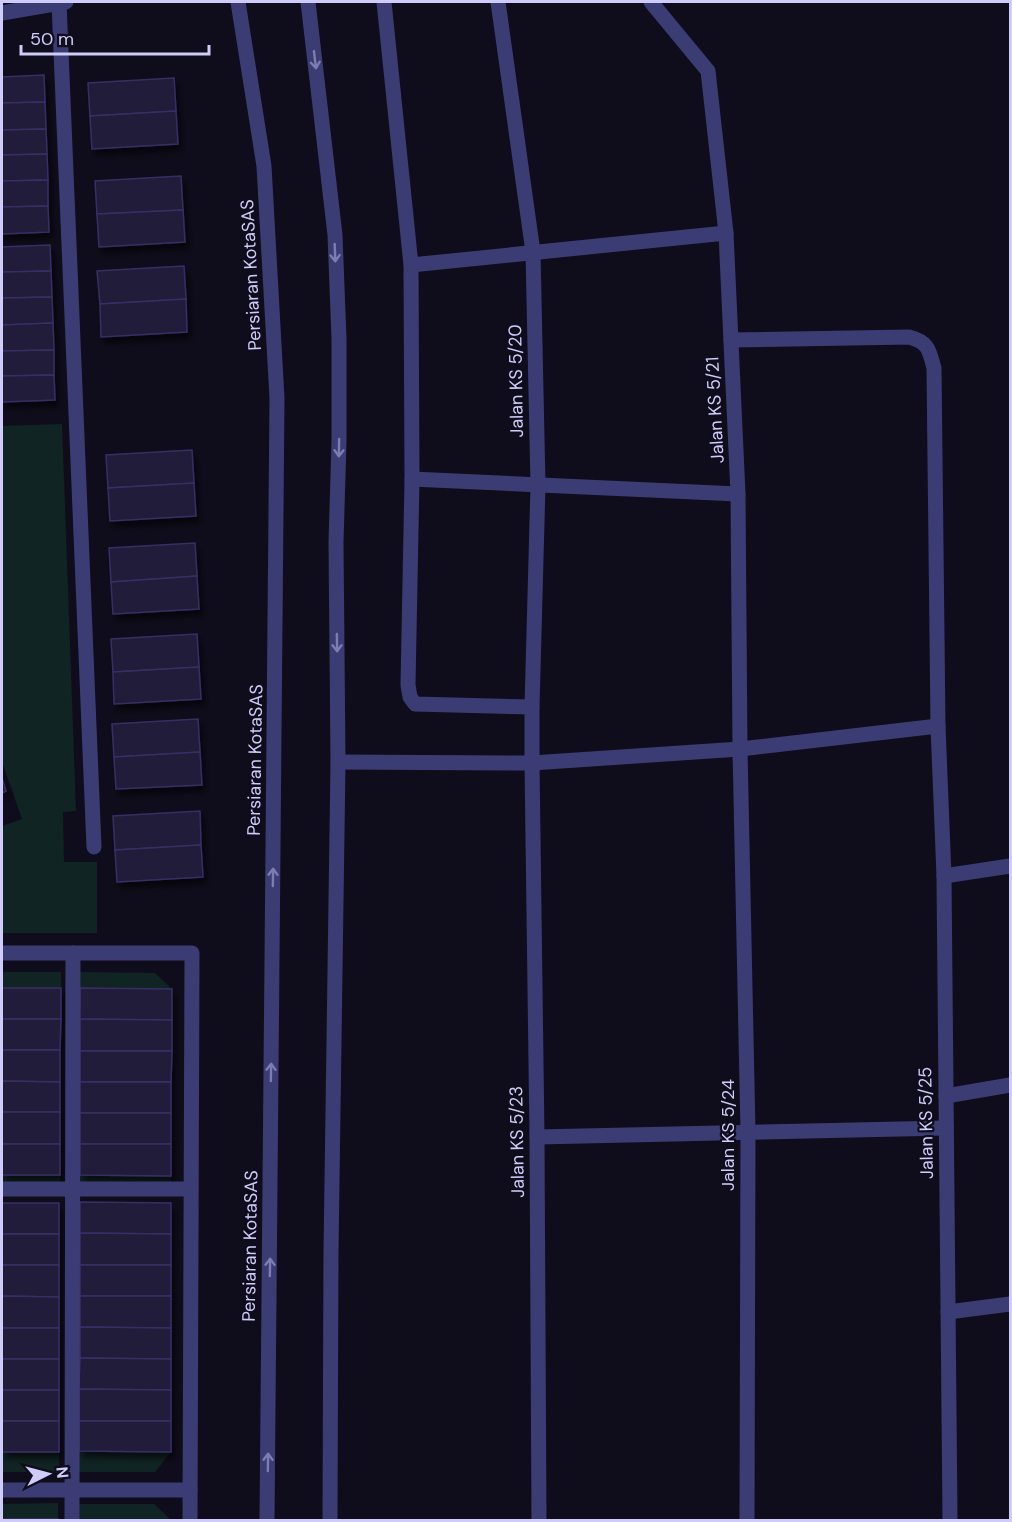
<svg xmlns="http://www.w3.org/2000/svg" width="1012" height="1522" viewBox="0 0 1012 1522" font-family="'DM Sans',sans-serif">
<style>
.green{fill:#102423}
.building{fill:#201b3a;stroke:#382f64;stroke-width:1.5;filter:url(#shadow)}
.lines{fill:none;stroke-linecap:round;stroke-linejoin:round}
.minor{stroke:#3c3c75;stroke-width:15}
.oneway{stroke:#7e7db1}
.labels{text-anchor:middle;stroke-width:4.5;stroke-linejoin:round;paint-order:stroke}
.street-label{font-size:18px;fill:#cfccfa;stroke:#0f0d1b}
</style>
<defs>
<filter id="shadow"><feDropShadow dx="3.5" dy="6" stdDeviation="3" flood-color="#0009"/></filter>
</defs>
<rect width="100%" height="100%" fill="#0f0d1b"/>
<g class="green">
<path d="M 62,424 L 76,811 L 63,812 L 64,862 L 97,862 L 97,933 L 2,933 L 2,826 L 22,819 L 2,762 L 2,426 Z"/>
<rect x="2" y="972" width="59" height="16"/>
<path d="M 80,972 L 155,973 L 172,989 L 80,988 Z"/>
<rect x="2" y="1175" width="58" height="7"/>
<path d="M 80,1175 L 171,1176 L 171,1183 L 80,1182 Z"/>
<path d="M 79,1451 L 171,1452 L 155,1472 L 79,1472 Z"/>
<rect x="2" y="1452" width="57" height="20"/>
<path d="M 58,1503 L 58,1519 L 2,1519 L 2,1504 Z"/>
<path d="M 79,1504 L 154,1504 L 171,1520 L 79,1520 Z"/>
</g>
<g class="building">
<path d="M 44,75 L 45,102 L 2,103 L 2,77 Z"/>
<path d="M 174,78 L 176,111 L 90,116 L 88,83 Z"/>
<path d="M 45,102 L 46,129 L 2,130 L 2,103 Z"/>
<path d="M 176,111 L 178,144 L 92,149 L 90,116 Z"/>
<path d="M 46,129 L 47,154 L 2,155 L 2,130 Z"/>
<path d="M 47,154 L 48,180 L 2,181 L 2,155 Z"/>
<path d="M 181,176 L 183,210 L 97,214 L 95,181 Z"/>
<path d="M 48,180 L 48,206 L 2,207 L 2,181 Z"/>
<path d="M 48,206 L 49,232 L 2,234 L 2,207 Z"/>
<path d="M 183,210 L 185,242 L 99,247 L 97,214 Z"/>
<path d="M 50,245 L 51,271 L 2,272 L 2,247 Z"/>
<path d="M 184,266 L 186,299 L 100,304 L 97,271 Z"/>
<path d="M 51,271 L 52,297 L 2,298 L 2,272 Z"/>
<path d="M 52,297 L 53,323 L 2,325 L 2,298 Z"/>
<path d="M 186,299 L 187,332 L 101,337 L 100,304 Z"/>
<path d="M 53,323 L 54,350 L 2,351 L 2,325 Z"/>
<path d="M 54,350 L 54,375 L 2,376 L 2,351 Z"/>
<path d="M 54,375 L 55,400 L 2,402 L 2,376 Z"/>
<path d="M 192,450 L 194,483 L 108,488 L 106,455 Z"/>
<path d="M 194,483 L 196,516 L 110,521 L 108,488 Z"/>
<path d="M 195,543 L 197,576 L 111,582 L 109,548 Z"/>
<path d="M 197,576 L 199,609 L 113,614 L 111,582 Z"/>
<path d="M 197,634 L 199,667 L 113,672 L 111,639 Z"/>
<path d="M 199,667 L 201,699 L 114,704 L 113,672 Z"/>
<path d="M 198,719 L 200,752 L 114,757 L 112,724 Z"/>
<path d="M 200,752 L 202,785 L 116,789 L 114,757 Z"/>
<path d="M 2,778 L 6,791 L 2,793 Z"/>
<path d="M 200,811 L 201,845 L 115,850 L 113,816 Z"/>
<path d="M 201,845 L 203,877 L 117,882 L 115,850 Z"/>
<rect x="2" y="988" width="59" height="31"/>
<path d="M 80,988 L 172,989 L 172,1020 L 80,1019 Z"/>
<path d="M 2,1019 L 61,1019 L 60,1050 L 2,1050 Z"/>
<path d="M 80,1019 L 172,1020 L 172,1051 L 80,1051 Z"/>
<path d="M 2,1050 L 60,1050 L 60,1082 L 2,1081 Z"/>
<path d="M 80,1051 L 172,1051 L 171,1082 L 80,1082 Z"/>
<path d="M 2,1081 L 60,1082 L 60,1112 L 2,1112 Z"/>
<rect x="80" y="1082" width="91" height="31"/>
<rect x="2" y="1112" width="58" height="32"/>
<rect x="80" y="1113" width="91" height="31"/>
<rect x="2" y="1144" width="58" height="31"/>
<path d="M 80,1144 L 171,1144 L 171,1176 L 80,1175 Z"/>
<path d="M 80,1202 L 171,1203 L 171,1234 L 80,1233 Z"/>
<rect x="2" y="1203" width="57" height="31"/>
<path d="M 80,1233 L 171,1234 L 171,1265 L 80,1265 Z"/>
<rect x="2" y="1234" width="57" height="31"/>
<path d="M 2,1265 L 59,1265 L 59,1297 L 2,1296 Z"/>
<rect x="80" y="1265" width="91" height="31"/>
<path d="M 2,1296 L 59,1297 L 59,1328 L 2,1328 Z"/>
<path d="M 80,1296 L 171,1296 L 171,1328 L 80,1327 Z"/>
<path d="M 80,1327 L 171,1328 L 171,1359 L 80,1358 Z"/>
<rect x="2" y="1328" width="57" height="31"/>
<path d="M 80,1358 L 171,1359 L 171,1390 L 79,1389 Z"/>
<rect x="2" y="1359" width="57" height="31"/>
<path d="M 79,1389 L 171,1390 L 171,1421 L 79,1421 Z"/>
<rect x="2" y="1390" width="57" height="31"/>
<rect x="2" y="1421" width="57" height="31"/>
<path d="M 79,1421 L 171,1421 L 171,1452 L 79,1451 Z"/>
<rect x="2" y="1519" width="56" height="1"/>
</g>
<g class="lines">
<g class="minor">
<path d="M 238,2 L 264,166 L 277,398 L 267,1520"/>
<path d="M 308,2 L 335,235 L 339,339 L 339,442 L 336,542 L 338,762 L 331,1251 L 330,1520"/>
<path d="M 384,2 L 411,265 L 412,479 L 408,685 L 410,697 L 415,704 L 532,707"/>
<path d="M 498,2 L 533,252 L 538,485 L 532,707 L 532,763 L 537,1137 L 539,1520"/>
<path d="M 651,2 L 708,71 L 726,233 L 738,494 L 740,749 L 748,1132 L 747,1520"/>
<path d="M 59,3 L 94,847"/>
<path d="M 2,13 L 66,2"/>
<path d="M 411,265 L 726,233"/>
<path d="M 731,340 L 909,337 C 928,342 929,349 934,368 L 938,726 L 944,876 L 950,1520"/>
<path d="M 412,479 L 738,494"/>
<path d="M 338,762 L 532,763 L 740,749 L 938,726"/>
<path d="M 944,876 L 1010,866"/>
<path d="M 2,953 L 192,953 L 190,1520"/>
<path d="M 946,1096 L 1010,1085"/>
<path d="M 537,1137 L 946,1128"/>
<path d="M 2,1189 L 191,1189"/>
<path d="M 948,1312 L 1010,1304"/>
<path d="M 2,1490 L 190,1490"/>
<path d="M 72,1520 L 73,953"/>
</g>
</g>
<defs><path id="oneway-shaft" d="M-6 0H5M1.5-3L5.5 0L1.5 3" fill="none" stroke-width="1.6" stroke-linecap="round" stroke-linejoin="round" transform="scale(1.5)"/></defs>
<g class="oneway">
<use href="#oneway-shaft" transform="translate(315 60) rotate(83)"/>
<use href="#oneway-shaft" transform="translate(335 253) rotate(88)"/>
<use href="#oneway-shaft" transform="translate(339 448) rotate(91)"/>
<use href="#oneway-shaft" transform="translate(337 643) rotate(89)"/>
<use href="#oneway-shaft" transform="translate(273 877) rotate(-89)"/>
<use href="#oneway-shaft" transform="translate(271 1072) rotate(-89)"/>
<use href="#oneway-shaft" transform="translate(270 1267) rotate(-89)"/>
<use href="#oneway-shaft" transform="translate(268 1462) rotate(-89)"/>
</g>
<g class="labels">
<g class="street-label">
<text transform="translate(251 275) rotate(-93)" y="6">Persiaran KotaSAS</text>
<text transform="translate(516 381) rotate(-91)" y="6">Jalan KS 5/20</text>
<text transform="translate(715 410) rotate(-93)" y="6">Jalan KS 5/21</text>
<text transform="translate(255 760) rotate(-89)" y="6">Persiaran KotaSAS</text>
<text transform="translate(926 1123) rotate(-91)" y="6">Jalan KS 5/25</text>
<text transform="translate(728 1135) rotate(-90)" y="6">Jalan KS 5/24</text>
<text transform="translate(517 1142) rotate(-91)" y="6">Jalan KS 5/23</text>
<text transform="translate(250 1246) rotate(-89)" y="6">Persiaran KotaSAS</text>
</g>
</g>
<rect width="1012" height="1522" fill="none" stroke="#cfccfa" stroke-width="6"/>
<g transform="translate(48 1474) rotate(84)" stroke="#0f0d1b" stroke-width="4.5" paint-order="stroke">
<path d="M0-4.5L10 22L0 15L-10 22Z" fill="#cfccfa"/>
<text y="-9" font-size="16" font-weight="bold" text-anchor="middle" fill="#cfccfa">N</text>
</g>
<path d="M21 45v9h188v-9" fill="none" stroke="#cfccfa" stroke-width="3"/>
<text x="30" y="45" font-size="18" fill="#cfccfa" stroke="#0f0d1b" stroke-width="4.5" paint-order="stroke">50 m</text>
</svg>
